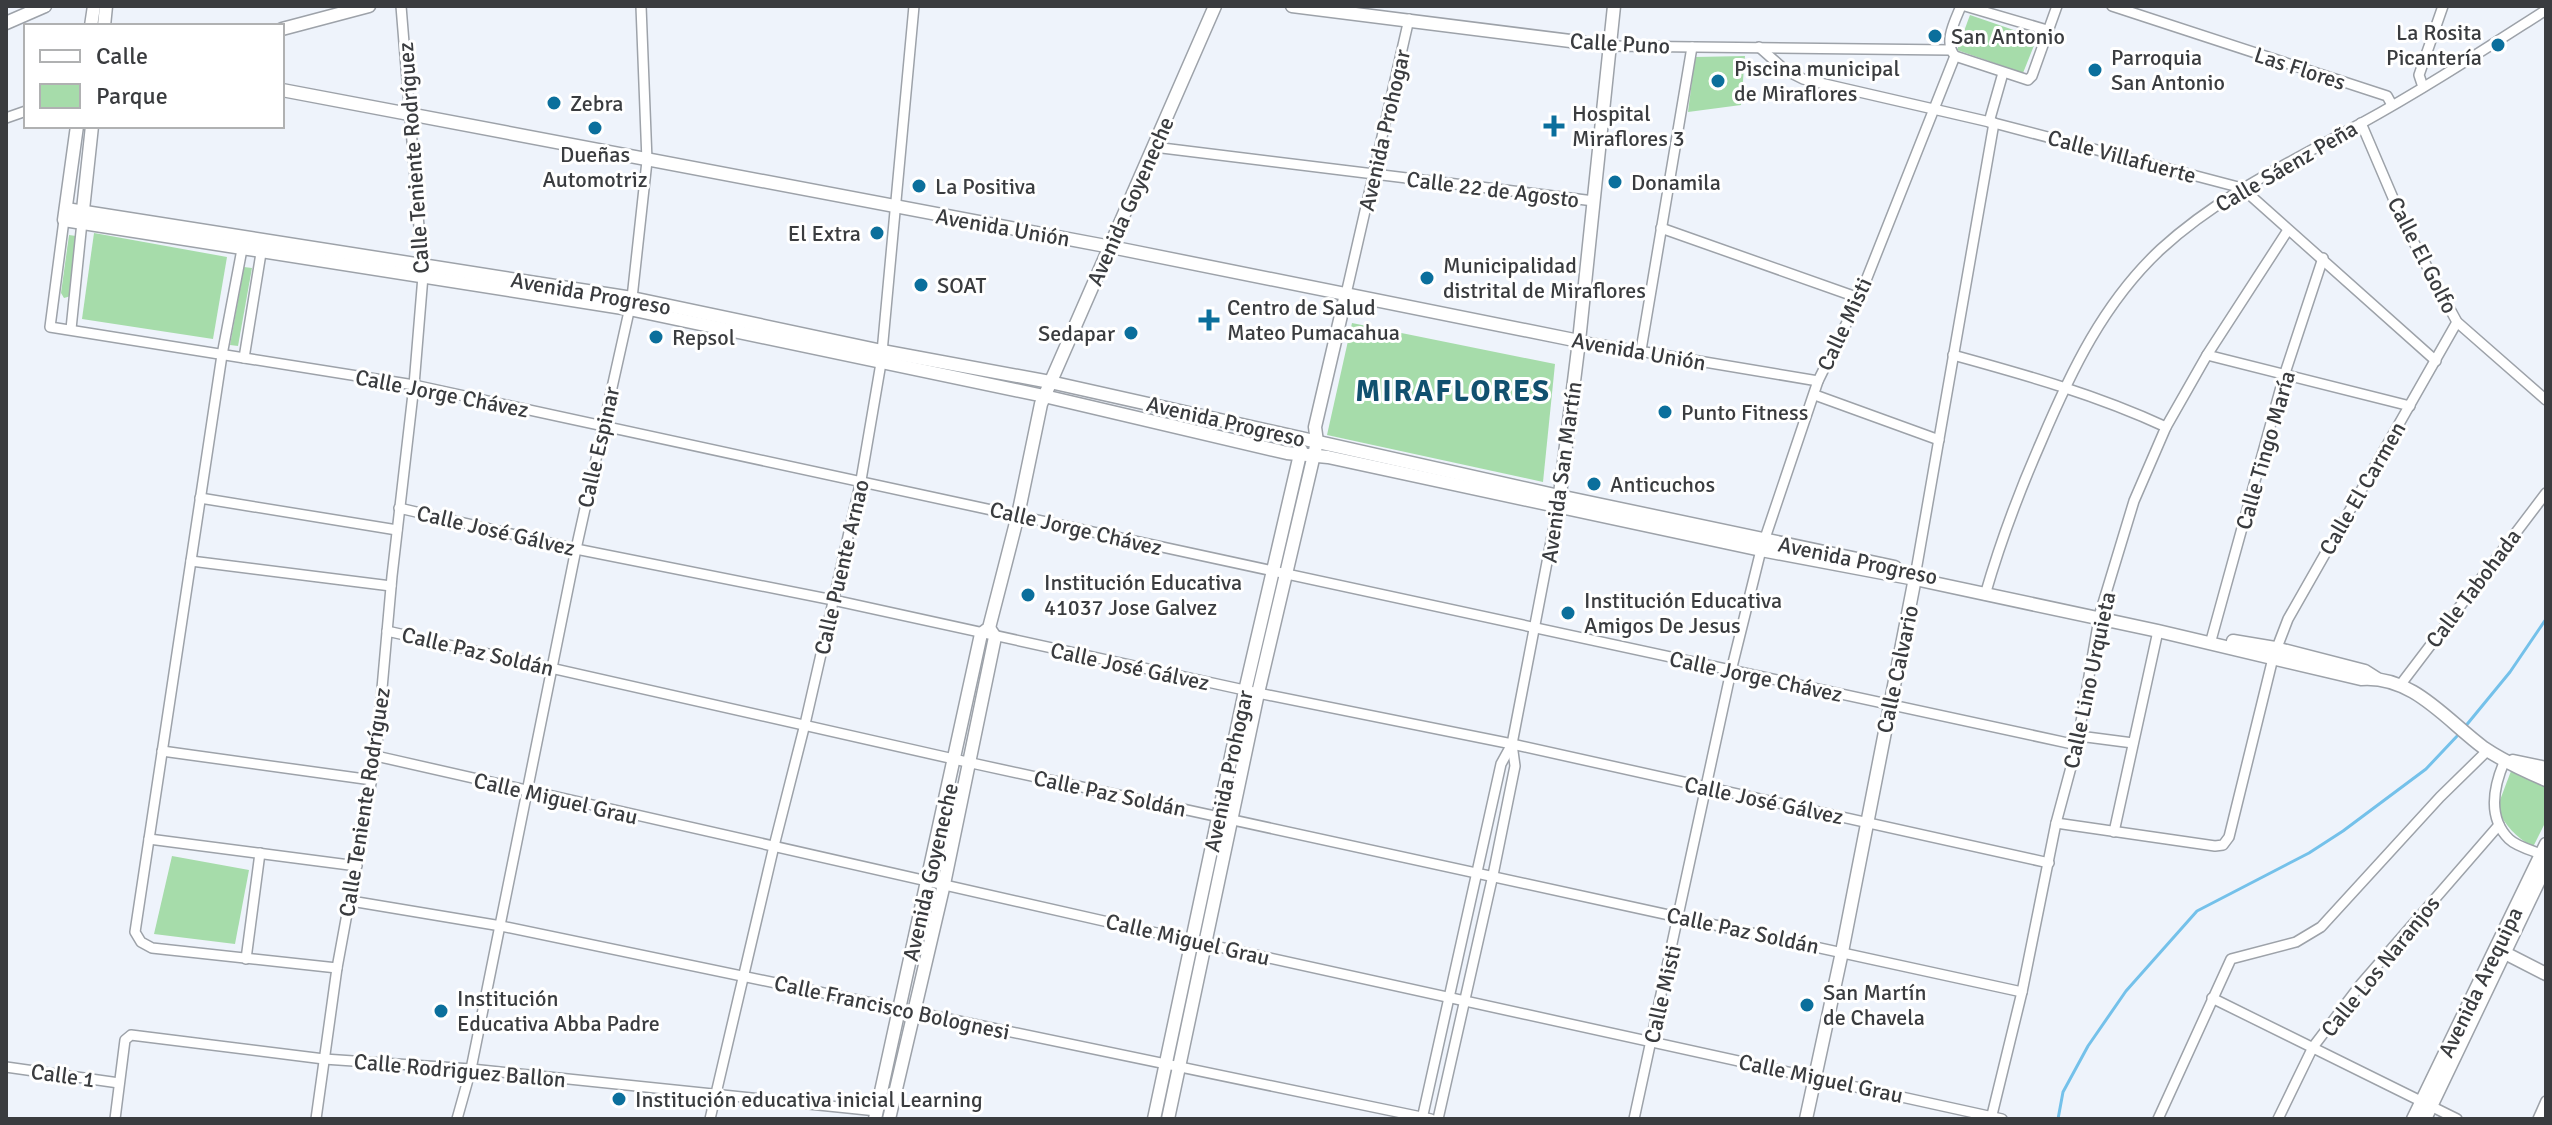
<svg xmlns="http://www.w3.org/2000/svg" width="2552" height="1125" viewBox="0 0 2552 1125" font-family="Signika,sans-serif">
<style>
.green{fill:#a6dcaa}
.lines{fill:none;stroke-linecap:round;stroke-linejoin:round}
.stream{stroke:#74c1ea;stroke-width:3}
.street-casing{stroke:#9da2a9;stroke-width:12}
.secondary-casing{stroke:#9da2a9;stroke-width:15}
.street{stroke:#fff;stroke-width:9}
.secondary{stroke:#fff;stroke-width:12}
.poi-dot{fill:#0b6f9c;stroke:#fff;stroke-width:3}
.labels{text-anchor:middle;stroke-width:6;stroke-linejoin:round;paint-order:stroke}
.poi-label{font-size:22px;fill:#3a3c3f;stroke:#fff;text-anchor:start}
.street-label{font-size:22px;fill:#3a3c3f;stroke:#fff}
.district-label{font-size:30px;font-weight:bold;letter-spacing:2px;fill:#11506f;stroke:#fff}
</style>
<rect width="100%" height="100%" fill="#eef3fb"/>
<g class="green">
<path d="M 1970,15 L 2037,38 L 2023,73 L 1957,50 Z"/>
<path d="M 1745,56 L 1741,105 L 1688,112 L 1695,57 Z"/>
<path d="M 94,233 L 227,257 L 213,339 L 82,319 Z"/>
<path d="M 69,235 L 76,236 L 71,296 L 64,298 L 61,293 Z"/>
<path d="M 244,267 L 252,268 L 238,346 L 230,345 Z"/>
<path d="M 1352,323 L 1555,364 L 1543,482 L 1327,435 Z"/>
<path d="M 2511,771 L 2546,786 L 2546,821 L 2533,847 C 2516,837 2505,826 2497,808 Z"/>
<path d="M 172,856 L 249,870 L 235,944 L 154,934 Z"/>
</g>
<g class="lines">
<g class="stream">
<path d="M 2464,728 L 2510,672 L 2546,619"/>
<path d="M 2058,1119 L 2063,1092 L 2088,1046 L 2126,991 L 2197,911 L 2309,853 L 2343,831 L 2426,769 L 2459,734"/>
</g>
<defs>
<g id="street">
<path d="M 1961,6 C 1955,21 1943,42 1955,56 L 2028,80 L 2032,76 L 2057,6"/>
<path d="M 1965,6 L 2047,30"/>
<path d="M 2112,6 L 2387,96 L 2392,105"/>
<path d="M 1610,46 L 1950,50"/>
<path d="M 1759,47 L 1785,70 L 1803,79 L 1994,123 L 2242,188 L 2436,361"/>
<path d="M 2423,87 L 2419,75 L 2443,6"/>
<path d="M 6,118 L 26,111"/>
<path d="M 1989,122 L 2003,73"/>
<path d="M 2361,123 L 2405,226 L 2457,322 L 2546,400"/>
<path d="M 1154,147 L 1594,201"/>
<path d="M 64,220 L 50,327 L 414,385 L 2077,745"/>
<path d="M 1661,228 L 1859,298"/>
<path d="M 243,244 L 222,355 L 135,932 L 141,942 L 152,948 L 337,968"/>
<path d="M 1346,294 L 1409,19"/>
<path d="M 71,329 L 82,222"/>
<path d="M 1579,341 L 1818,381"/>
<path d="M 1641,350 L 1692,47"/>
<path d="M 1953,355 C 2026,375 2097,395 2166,427"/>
<path d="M 2207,355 L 2410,406"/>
<path d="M 244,358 L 262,247"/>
<path d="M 1815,395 L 1939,440"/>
<path d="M 200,498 L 397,530"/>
<path d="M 399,508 L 576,549 L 833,600 L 1258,693 L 1512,744 L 2049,863"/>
<path d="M 191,561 L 391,586"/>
<path d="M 1916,571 L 1994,123"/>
<path d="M 1985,595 C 2000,543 2019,492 2041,442 C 2071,371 2104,302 2161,249 C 2220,195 2291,162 2360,124 C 2424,89 2485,49 2546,10"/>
<path d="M 387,631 L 967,762 L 2022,992"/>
<path d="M 2210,644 L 2284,376 L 2323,258"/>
<path d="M 2401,684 L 2546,493"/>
<path d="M 2079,736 L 2133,743"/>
<path d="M 162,751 L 372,780"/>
<path d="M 376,756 L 1192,941 L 2002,1119"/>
<path d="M 2505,760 C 2494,785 2487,817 2509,839 C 2517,847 2534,851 2544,855"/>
<path d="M 2056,823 L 2215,846 L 2223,845 L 2229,837 L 2273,658 L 2288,619 L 2457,322"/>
<path d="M 2114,832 L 2158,631"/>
<path d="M 149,839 L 357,866"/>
<path d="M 351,901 L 501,926 L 1431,1119"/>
<path d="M 246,959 L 260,853"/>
<path d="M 2212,998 L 2457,1119"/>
<path d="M 6,1067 L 119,1083"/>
<path d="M 115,1119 L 125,1040 L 131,1035 L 324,1059 L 471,1069 L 877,1111"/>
<path d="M 316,1119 L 337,968 L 376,756 L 392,576 L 414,385 L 423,276 L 401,6"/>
<path d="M 457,1119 L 471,1069 L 576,549 L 632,298 L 647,161 L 641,6"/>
<path d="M 710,1119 L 774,846 L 805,724 L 861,480 L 881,363 L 914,6"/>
<path d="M 1422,1119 L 1501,764 L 1512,744 L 1558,505"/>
<path d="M 1438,1119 L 1493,875 L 1515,766 L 1512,744"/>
<path d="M 1634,1119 L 1731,671 L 1761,550 L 1818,381 L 1859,298 L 1955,56"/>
<path d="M 1991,1119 L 2022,992 L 2056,823 L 2077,745 L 2100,613 L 2134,501 L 2166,427 L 2207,355 L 2288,230"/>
<path d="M 2158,1119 L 2231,959 L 2296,942 L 2321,927 L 2440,797 L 2488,750"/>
<path d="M 2278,1119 L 2313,1047 L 2361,984 L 2499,825"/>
<path d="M 2538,1119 L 2546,1101"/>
</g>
<g id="secondary">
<path d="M 1292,6 L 1610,46"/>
<path d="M 6,23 L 45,6"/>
<path d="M 91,26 L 94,6"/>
<path d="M 104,26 L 106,6"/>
<path d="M 282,29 L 369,6"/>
<path d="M 282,90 L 1111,247 L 1579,341"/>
<path d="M 77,126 L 64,220 L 629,309 L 1044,396 L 1287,453 L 1328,457 L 1761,550 L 1915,579 L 2158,631 L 2361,679 C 2413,675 2446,720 2484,748 C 2503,761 2525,771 2546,780"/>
<path d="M 66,209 L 632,298 L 882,351 L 1050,382 L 1559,496 L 1895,567"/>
<path d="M 82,219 L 92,126"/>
<path d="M 1559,502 L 1579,341 L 1614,6"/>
<path d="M 2233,641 L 2275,648 L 2365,671 L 2376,678"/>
<path d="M 2513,761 L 2546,768"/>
<path d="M 2499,950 L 2546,974"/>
<path d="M 875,1119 L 981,634 L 989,628 L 1018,515 L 1041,404 L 1215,6"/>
<path d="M 889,1119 L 944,884 L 995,637 L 989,628"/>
<path d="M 1154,1119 L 1245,691 L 1301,450"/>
<path d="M 1168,1119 L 1258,693 L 1317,442 L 1315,427 L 1346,294"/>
<path d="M 1806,1119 L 1842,952 L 1916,573"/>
<path d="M 2413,1119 L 2546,844"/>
<path d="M 2425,1119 L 2546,866"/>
</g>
</defs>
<use href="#street" class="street-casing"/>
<use href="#secondary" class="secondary-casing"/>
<use href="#street" class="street"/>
<use href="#secondary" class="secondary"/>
</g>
<g class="poi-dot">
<circle cx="1935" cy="36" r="8"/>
<circle cx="2498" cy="45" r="8"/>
<circle cx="2095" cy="70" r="8"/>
<circle cx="1718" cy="81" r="8"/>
<circle cx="554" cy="103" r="8"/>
<path d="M1550 114h8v8h8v8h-8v8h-8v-8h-8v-8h8z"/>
<circle cx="595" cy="128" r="8"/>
<circle cx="1615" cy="182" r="8"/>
<circle cx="919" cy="186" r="8"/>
<circle cx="877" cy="233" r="8"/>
<circle cx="1427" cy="278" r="8"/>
<circle cx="921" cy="285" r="8"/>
<path d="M1205 308h8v8h8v8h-8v8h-8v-8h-8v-8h8z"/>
<circle cx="1131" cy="333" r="8"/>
<circle cx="656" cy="337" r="8"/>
<circle cx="1665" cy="412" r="8"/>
<circle cx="1594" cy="484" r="8"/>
<circle cx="1028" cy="595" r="8"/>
<circle cx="1568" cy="613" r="8"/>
<circle cx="1807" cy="1005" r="8"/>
<circle cx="441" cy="1011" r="8"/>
<circle cx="619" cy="1099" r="8"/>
</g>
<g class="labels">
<g class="poi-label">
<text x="2482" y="40" text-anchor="end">La Rosita<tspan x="2482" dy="25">Picantería</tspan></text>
<text x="1951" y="44">San Antonio</text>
<text x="2111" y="65">Parroquia<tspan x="2111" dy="25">San Antonio</tspan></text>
<text x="1734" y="76">Piscina municipal<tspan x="1734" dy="25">de Miraflores</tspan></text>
<text x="570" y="111">Zebra</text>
<text x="1572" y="121">Hospital<tspan x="1572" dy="25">Miraflores 3</tspan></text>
<text x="595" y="162" text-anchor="middle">Dueñas<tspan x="595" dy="25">Automotriz</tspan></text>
<text x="1631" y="190">Donamila</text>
<text x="935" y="194">La Positiva</text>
<text x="861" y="241" text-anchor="end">El Extra</text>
<text x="1443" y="273">Municipalidad<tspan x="1443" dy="25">distrital de Miraflores</tspan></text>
<text x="937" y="293">SOAT</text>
<text x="1227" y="315">Centro de Salud<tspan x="1227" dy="25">Mateo Pumacahua</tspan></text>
<text x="1115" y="341" text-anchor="end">Sedapar</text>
<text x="672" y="345">Repsol</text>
<text x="1681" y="420">Punto Fitness</text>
<text x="1610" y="492">Anticuchos</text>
<text x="1044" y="590">Institución Educativa<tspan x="1044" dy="25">41037 Jose Galvez</tspan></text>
<text x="1584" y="608">Institución Educativa<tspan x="1584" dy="25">Amigos De Jesus</tspan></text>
<text x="1823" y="1000">San Martín<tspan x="1823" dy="25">de Chavela</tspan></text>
<text x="457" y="1006">Institución<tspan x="457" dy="25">Educativa Abba Padre</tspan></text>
<text x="635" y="1107">Institución educativa inicial Learning</text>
</g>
<g class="street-label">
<text transform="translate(1620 43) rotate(3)" y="8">Calle Puno</text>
<text transform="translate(2300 68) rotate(18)" y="8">Las Flores</text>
<text transform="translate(1384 130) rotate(-77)" y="8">Avenida Prohogar</text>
<text transform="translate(2122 156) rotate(15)" y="8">Calle Villafuerte</text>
<text transform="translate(413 158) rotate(-94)" y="8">Calle Teniente Rodríguez</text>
<text transform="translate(2286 166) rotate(-30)" y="8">Calle Sáenz Peña</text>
<text transform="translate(1493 189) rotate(7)" y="8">Calle 22 de Agosto</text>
<text transform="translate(1130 201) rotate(-66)" y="8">Avenida Goyeneche</text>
<text transform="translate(1003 227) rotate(10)" y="8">Avenida Unión</text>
<text transform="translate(2423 255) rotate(63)" y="8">Calle El Golfo</text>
<text transform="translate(591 293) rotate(10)" y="8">Avenida Progreso</text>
<text transform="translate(1844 324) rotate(-65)" y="8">Calle Misti</text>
<text transform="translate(1639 351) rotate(10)" y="8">Avenida Unión</text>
<text transform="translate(442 393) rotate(11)" y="8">Calle Jorge Chávez</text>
<text transform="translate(1226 421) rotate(13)" y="8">Avenida Progreso</text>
<text transform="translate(598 447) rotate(-77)" y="8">Calle Espinar</text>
<text transform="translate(2265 450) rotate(-74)" y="8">Calle Tingo María</text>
<text transform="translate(1561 472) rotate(-82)" y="8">Avenida San Martín</text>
<text transform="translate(2362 488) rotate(-60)" y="8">Calle El Carmen</text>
<text transform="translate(1076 528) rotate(13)" y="8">Calle Jorge Chávez</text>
<text transform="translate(496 530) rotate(13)" y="8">Calle José Gálvez</text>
<text transform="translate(1858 560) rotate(12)" y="8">Avenida Progreso</text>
<text transform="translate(841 567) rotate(-77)" y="8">Calle Puente Arnao</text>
<text transform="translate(2473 588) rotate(-53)" y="8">Calle Tabohada</text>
<text transform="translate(478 651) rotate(13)" y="8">Calle Paz Soldán</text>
<text transform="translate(1130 666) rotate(12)" y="8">Calle José Gálvez</text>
<text transform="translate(1897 669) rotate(-78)" y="8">Calle Calvario</text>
<text transform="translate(1756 676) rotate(12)" y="8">Calle Jorge Chávez</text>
<text transform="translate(2089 680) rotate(-78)" y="8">Calle Lino Urquieta</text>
<text transform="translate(1228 771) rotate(-78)" y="8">Avenida Prohogar</text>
<text transform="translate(1110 793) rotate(12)" y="8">Calle Paz Soldán</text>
<text transform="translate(556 798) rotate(13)" y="8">Calle Miguel Grau</text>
<text transform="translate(1764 800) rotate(12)" y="8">Calle José Gálvez</text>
<text transform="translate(364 802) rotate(-81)" y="8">Calle Teniente Rodríguez</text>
<text transform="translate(930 872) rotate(-77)" y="8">Avenida Goyeneche</text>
<text transform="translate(1743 930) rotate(12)" y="8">Calle Paz Soldán</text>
<text transform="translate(1188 939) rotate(13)" y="8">Calle Miguel Grau</text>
<text transform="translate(2380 966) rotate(-51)" y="8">Calle Los Naranjos</text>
<text transform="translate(2480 982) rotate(-64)" y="8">Avenida Arequipa</text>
<text transform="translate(1662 994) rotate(-77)" y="8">Calle Misti</text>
<text transform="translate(892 1007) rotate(12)" y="8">Calle Francisco Bolognesi</text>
<text transform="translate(460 1070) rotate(5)" y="8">Calle Rodriguez Ballon</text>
<text transform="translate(63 1075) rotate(8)" y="8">Calle 1</text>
<text transform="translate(1821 1078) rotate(12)" y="8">Calle Miguel Grau</text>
</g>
<g class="district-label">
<text x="1453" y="401">MIRAFLORES</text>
</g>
</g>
<rect width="2552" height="1125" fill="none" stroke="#3a3c3f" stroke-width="16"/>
<rect x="24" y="24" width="260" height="104" fill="#ffffff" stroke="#b0b1b2" stroke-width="2"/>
<rect x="40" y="50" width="40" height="12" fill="#ffffff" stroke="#b0b1b2" stroke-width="2"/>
<text x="96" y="64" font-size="24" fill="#3a3c3f">Calle</text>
<rect x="40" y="84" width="40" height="24" fill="#a6dcaa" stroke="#b0b1b2" stroke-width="2"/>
<text x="96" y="104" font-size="24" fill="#3a3c3f">Parque</text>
</svg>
